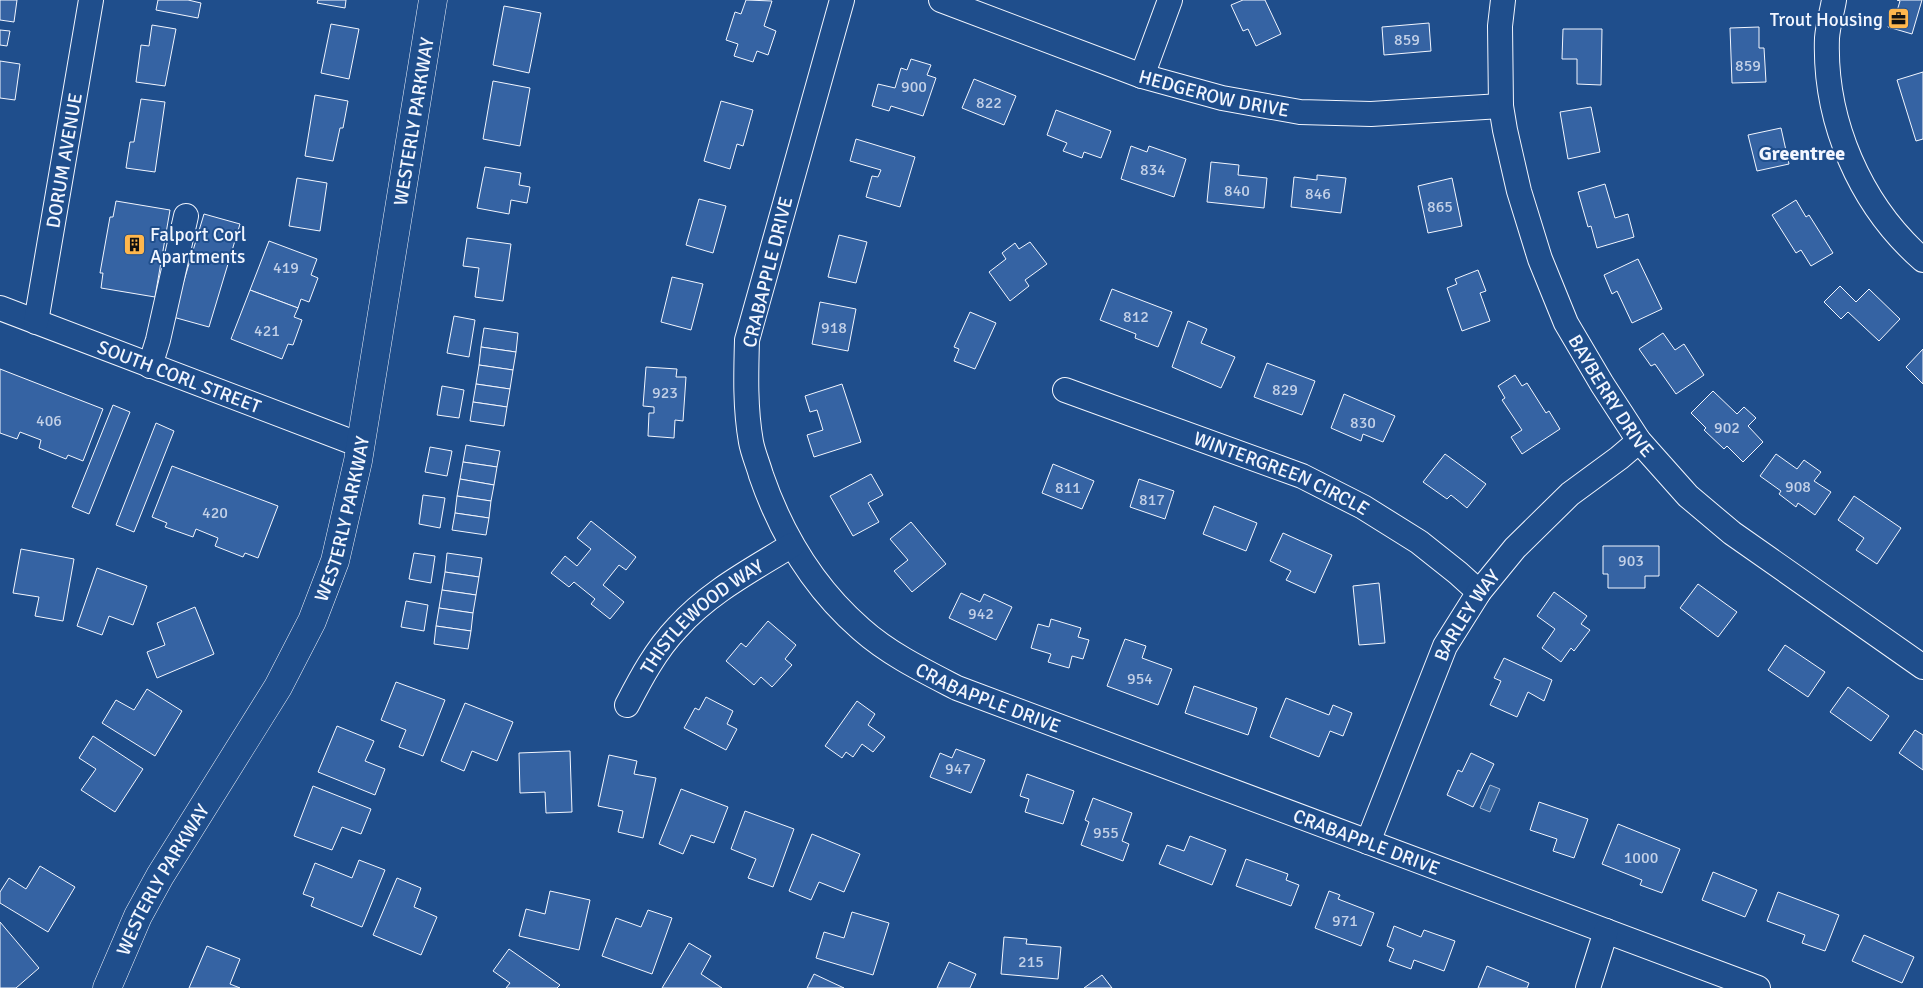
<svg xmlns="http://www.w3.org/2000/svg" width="1923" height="988" viewBox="0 0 1923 988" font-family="Signika,sans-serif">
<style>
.water{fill:#3b69a3;stroke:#a8bbd7}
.building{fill:#3563a3;stroke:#f2f6ff}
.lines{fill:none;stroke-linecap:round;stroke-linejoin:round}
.minor-casing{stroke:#f2f6ff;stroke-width:26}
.major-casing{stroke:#f2f6ff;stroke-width:29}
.minor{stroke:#1f4e8c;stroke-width:24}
.major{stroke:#1f4e8c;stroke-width:28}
.labels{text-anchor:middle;stroke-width:4;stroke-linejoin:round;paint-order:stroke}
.number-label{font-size:16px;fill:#c3d1e8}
.poi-label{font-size:19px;fill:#f2f6ff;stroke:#1f4e8c;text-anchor:end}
.street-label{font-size:19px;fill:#f2f6ff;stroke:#1f4e8c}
.neighbourhood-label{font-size:20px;font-weight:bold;fill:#f2f6ff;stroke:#1f4e8c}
</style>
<rect width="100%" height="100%" fill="#1f4e8c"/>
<path class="water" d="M 1490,785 L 1500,789 L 1490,812 L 1480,808 Z"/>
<g class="building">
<path d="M 0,0 L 17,0 L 14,22 L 0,20 Z"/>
<path d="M 158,0 L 188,0 L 201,3 L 198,18 L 156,10 Z"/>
<path d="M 318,0 L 346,0 L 345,8 L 317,3 Z"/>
<path d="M 746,0 L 772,1 L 764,26 L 776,31 L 768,55 L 757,51 L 753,62 L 734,56 L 738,44 L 726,40 L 735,12 L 741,14 Z"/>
<path d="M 1243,0 L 1265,0 L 1281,34 L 1256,46 L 1248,29 L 1243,31 L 1231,5 Z"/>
<path d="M 1897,0 L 1922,0 L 1912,34 L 1888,27 L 1894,10 L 1897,11 L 1900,1 Z"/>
<path d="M 504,6 L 541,13 L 529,73 L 493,65 Z"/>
<path d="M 1429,23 L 1431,51 L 1384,55 L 1382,27 Z"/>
<path d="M 331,24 L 359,29 L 349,79 L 321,73 Z"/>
<path d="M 152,25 L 176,29 L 165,86 L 136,82 L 141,45 L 149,46 Z"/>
<path d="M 1759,27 L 1759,48 L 1764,48 L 1766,82 L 1732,83 L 1730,28 Z"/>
<path d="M 1563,29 L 1602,29 L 1601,85 L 1577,84 L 1577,59 L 1562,59 Z"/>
<path d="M 0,30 L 10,31 L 7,46 L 0,45 Z"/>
<path d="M 911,59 L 931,65 L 927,75 L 936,78 L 923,116 L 891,106 L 889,111 L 872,106 L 878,84 L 895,88 L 901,68 L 907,70 Z"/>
<path d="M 0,61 L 20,64 L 15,100 L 0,98 Z"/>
<path d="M 1923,72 L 1923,139 L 1916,141 L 1897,80 Z"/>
<path d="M 974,79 L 1016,96 L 1004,125 L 962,108 Z"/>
<path d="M 493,81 L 530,88 L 520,146 L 483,139 Z"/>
<path d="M 315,95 L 348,101 L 343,128 L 340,128 L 333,161 L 305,156 Z"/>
<path d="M 141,99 L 165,102 L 155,172 L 126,168 L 130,142 L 134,142 Z"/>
<path d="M 721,101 L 753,110 L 743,146 L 737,144 L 730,169 L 704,161 Z"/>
<path d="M 1591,107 L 1600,152 L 1568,159 L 1560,112 Z"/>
<path d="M 1056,110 L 1111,131 L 1101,158 L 1084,152 L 1082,158 L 1063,151 L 1067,143 L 1047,135 Z"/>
<path d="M 1781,128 L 1789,164 L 1757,171 L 1748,135 Z"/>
<path d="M 856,139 L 915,157 L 900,207 L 866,197 L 872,176 L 878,177 L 881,170 L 850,161 Z"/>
<path d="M 1131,146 L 1147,152 L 1149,146 L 1186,159 L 1174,197 L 1121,179 Z"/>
<path d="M 1211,162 L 1239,165 L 1238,175 L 1267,178 L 1264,208 L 1207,202 Z"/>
<path d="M 485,167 L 521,173 L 519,185 L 530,187 L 527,203 L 511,200 L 509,214 L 477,208 Z"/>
<path d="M 1317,175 L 1346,178 L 1341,213 L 1291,207 L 1294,177 L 1317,180 Z"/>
<path d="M 297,178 L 327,183 L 320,231 L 289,226 Z"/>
<path d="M 1452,178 L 1462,226 L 1428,233 L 1418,186 Z"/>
<path d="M 1605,184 L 1615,218 L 1628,214 L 1634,237 L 1597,248 L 1591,226 L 1588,227 L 1578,192 Z"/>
<path d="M 699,199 L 726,206 L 713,253 L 686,245 Z"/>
<path d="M 1796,200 L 1806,217 L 1809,215 L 1833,253 L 1811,266 L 1801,250 L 1796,253 L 1772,215 Z"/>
<path d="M 116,201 L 170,210 L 155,297 L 101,288 L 103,273 L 100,273 L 110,217 L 113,217 Z"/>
<path d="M 204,214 L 240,224 L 209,327 L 173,317 Z"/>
<path d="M 839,235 L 867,242 L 856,283 L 828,277 Z"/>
<path d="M 467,238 L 511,244 L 503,301 L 475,297 L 479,268 L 463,266 Z"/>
<path d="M 269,241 L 317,259 L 311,275 L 318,278 L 309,302 L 301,299 L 298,308 L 250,290 Z"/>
<path d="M 1030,242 L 1047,264 L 1025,280 L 1029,286 L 1010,301 L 989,272 L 1006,259 L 1002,253 L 1015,243 L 1019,249 Z"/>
<path d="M 1638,259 L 1662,309 L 1632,323 L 1617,291 L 1612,294 L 1604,275 Z"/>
<path d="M 1478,270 L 1486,291 L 1480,293 L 1490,321 L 1462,331 L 1447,288 L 1457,284 L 1455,279 Z"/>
<path d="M 672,277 L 703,284 L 691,330 L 661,322 Z"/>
<path d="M 1840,286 L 1856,302 L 1869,289 L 1900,319 L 1879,341 L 1848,312 L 1841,319 L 1824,302 Z"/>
<path d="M 1112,289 L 1172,312 L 1158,347 L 1135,338 L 1136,334 L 1100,320 Z"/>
<path d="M 250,290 L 298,308 L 294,317 L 302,320 L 293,345 L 288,344 L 282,359 L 231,339 Z"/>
<path d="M 820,302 L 856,309 L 848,351 L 812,344 Z"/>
<path d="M 970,312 L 996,323 L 975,369 L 954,361 L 959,349 L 954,347 Z"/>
<path d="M 454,316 L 475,320 L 469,357 L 447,353 Z"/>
<path d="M 1188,321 L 1207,329 L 1201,343 L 1235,357 L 1221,388 L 1172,367 Z"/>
<path d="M 484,328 L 518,333 L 516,352 L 481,347 Z"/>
<path d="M 1663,333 L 1675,350 L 1684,344 L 1704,375 L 1676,394 L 1655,364 L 1651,366 L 1639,349 Z"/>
<path d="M 481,347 L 516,352 L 513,370 L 479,365 Z"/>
<path d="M 1923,349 L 1923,384 L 1906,367 Z"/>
<path d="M 1267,363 L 1315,381 L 1302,415 L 1254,397 Z"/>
<path d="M 479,365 L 513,370 L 510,389 L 476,384 Z"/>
<path d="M 646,367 L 677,369 L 676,377 L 686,377 L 683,421 L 675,420 L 674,438 L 648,436 L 649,413 L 654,413 L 654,407 L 643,406 Z"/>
<path d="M 0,369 L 103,409 L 83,461 L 68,455 L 66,459 L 39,448 L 41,440 L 20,432 L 17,439 L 0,433 Z"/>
<path d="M 1515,375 L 1522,386 L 1527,383 L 1546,413 L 1549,411 L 1560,429 L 1522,454 L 1511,437 L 1522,430 L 1502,400 L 1505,398 L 1498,386 Z"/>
<path d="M 476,384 L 510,389 L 507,407 L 473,402 Z"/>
<path d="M 842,384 L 861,442 L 814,457 L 807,435 L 823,430 L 817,410 L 810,412 L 805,396 Z"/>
<path d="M 442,386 L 464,390 L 459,418 L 437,415 Z"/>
<path d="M 1713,391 L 1737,414 L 1744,407 L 1756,418 L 1748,426 L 1763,442 L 1743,462 L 1727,446 L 1724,449 L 1704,430 L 1706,428 L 1691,413 Z"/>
<path d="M 1344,394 L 1395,416 L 1383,442 L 1363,434 L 1361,441 L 1331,428 Z"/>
<path d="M 473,402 L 507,407 L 504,426 L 470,421 Z"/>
<path d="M 113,405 L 130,412 L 89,514 L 72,507 Z"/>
<path d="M 156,423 L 174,431 L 134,532 L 116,525 Z"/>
<path d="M 466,445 L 500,451 L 497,467 L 463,462 Z"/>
<path d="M 430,447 L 452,451 L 447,476 L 425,472 Z"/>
<path d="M 1445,454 L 1486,484 L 1467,508 L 1451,495 L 1447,499 L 1423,482 Z"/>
<path d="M 1776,454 L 1797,469 L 1804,460 L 1821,472 L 1814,481 L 1831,492 L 1815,515 L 1798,503 L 1796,507 L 1779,494 L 1781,491 L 1760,476 Z"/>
<path d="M 463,462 L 497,467 L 494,485 L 460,479 Z"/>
<path d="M 1053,464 L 1094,481 L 1082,509 L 1042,493 Z"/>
<path d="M 172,466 L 278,506 L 258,558 L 245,553 L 243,557 L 215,546 L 218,538 L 196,529 L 193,537 L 165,527 L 167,523 L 152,517 Z"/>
<path d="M 871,474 L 883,495 L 868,503 L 879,522 L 853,536 L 830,496 Z"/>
<path d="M 460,479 L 494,485 L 491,501 L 457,496 Z"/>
<path d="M 1139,479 L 1174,491 L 1165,519 L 1130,507 Z"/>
<path d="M 423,495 L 445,498 L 440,528 L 419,524 Z"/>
<path d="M 457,496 L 491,501 L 489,518 L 455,513 Z"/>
<path d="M 1854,496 L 1901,528 L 1877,564 L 1856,550 L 1864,538 L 1838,520 Z"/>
<path d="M 1214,506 L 1257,523 L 1246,551 L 1203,534 Z"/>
<path d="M 455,513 L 489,518 L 486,535 L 452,530 Z"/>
<path d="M 591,521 L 636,557 L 626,570 L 619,565 L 603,585 L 624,602 L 610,619 L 591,604 L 595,599 L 574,582 L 569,587 L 551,573 L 565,556 L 577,566 L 591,549 L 577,538 Z"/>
<path d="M 911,522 L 946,564 L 912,592 L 894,571 L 908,560 L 890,539 Z"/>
<path d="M 1283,533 L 1332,555 L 1315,593 L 1286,580 L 1291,571 L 1270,561 Z"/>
<path d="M 1603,546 L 1659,546 L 1659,576 L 1645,576 L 1645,588 L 1608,588 L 1608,574 L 1603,574 Z"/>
<path d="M 21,549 L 74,559 L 63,621 L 35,616 L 39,597 L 13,593 Z"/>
<path d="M 414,553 L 435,556 L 431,583 L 409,579 Z"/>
<path d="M 447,553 L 482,558 L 479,577 L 445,572 Z"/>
<path d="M 97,568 L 147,586 L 133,625 L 109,616 L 102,635 L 77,626 Z"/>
<path d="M 445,572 L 479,577 L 476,595 L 442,590 Z"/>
<path d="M 1379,583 L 1385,643 L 1359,645 L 1353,586 Z"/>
<path d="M 1698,584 L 1737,612 L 1718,637 L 1680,608 Z"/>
<path d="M 442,590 L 476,595 L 473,613 L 439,608 Z"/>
<path d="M 1554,592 L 1587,616 L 1581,624 L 1590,630 L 1574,651 L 1571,648 L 1561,662 L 1542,648 L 1555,629 L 1537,616 Z"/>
<path d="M 961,593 L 980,602 L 984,594 L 1012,607 L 996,640 L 949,618 Z"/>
<path d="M 406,601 L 428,605 L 424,631 L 401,627 Z"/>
<path d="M 195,607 L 214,654 L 157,678 L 147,652 L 165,645 L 157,623 Z"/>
<path d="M 439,608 L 473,613 L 471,631 L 436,626 Z"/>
<path d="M 1051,619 L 1081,628 L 1078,637 L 1089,640 L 1083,659 L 1072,656 L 1069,668 L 1048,662 L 1051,654 L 1031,648 L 1038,624 L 1049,627 Z"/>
<path d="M 768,621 L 796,645 L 785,659 L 792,665 L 772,687 L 761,677 L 754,685 L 726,661 L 741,643 L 746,647 Z"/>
<path d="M 436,626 L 471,631 L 468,649 L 434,644 Z"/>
<path d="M 1125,639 L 1146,646 L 1142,658 L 1172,669 L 1158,705 L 1107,686 Z"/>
<path d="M 1785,645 L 1825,672 L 1808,697 L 1768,670 Z"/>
<path d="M 1504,658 L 1552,680 L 1544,701 L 1528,692 L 1517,717 L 1490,705 L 1501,681 L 1494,678 Z"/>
<path d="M 396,682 L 445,700 L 423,756 L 399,747 L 406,730 L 381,720 Z"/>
<path d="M 1194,686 L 1257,708 L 1248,735 L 1185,713 Z"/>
<path d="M 1848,687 L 1889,716 L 1871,741 L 1830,712 Z"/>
<path d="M 147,689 L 182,711 L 155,756 L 102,723 L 116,700 L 134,710 Z"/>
<path d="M 706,697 L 733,711 L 727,724 L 737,729 L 726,750 L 684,728 L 695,708 L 699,710 Z"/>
<path d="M 1286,698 L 1329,715 L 1333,705 L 1352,713 L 1343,736 L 1330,731 L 1319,757 L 1270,737 Z"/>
<path d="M 857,701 L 875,714 L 868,725 L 885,737 L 873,752 L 862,744 L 853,757 L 846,752 L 842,758 L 825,746 Z"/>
<path d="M 465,703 L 513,722 L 497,761 L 472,751 L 464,771 L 441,761 Z"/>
<path d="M 337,726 L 374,741 L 365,761 L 385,769 L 375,795 L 318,772 Z"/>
<path d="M 1915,730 L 1923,735 L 1923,770 L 1899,753 Z"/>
<path d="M 93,736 L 143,769 L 115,812 L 81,790 L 96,769 L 79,758 Z"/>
<path d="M 956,749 L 985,760 L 971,793 L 930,777 L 940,753 L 952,758 Z"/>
<path d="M 570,751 L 572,812 L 546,813 L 545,792 L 520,793 L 519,753 Z"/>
<path d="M 1471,753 L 1494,764 L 1473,807 L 1447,795 L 1458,770 L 1462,772 Z"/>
<path d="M 609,755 L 637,761 L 634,774 L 656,778 L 643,838 L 618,832 L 623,811 L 598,806 Z"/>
<path d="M 1027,774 L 1074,791 L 1063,824 L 1025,812 L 1029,799 L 1020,796 Z"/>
<path d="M 313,786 L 371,809 L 361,834 L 342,827 L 332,850 L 294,836 Z"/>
<path d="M 681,789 L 728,807 L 714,843 L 691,835 L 683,854 L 659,844 Z"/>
<path d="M 1093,798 L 1132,813 L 1122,841 L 1129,844 L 1123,861 L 1081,845 L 1089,822 L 1085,820 Z"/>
<path d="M 1539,802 L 1588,819 L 1574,858 L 1553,851 L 1557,839 L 1530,830 Z"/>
<path d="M 745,811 L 794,829 L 773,887 L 748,878 L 756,859 L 731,849 Z"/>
<path d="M 1618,824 L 1680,849 L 1662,893 L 1640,885 L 1642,880 L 1602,864 Z"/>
<path d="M 812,834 L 860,854 L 844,892 L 819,882 L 811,900 L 789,891 Z"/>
<path d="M 1190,836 L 1226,850 L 1212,885 L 1159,864 L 1167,845 L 1184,851 Z"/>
<path d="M 1246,859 L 1288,874 L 1286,880 L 1299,885 L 1291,906 L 1236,886 Z"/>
<path d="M 359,860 L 385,870 L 362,927 L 311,906 L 314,898 L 303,894 L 315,863 L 352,878 Z"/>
<path d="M 40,866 L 75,887 L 48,932 L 0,903 L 0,892 L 9,878 L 26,889 Z"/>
<path d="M 1713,872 L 1757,890 L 1745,917 L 1702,900 Z"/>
<path d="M 397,878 L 421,888 L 414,907 L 437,917 L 421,955 L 373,935 Z"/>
<path d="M 550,891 L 590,900 L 579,950 L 519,936 L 526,909 L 545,914 Z"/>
<path d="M 1329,891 L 1340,895 L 1338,899 L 1374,913 L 1361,946 L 1315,928 Z"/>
<path d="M 1778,892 L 1839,915 L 1825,951 L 1802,943 L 1805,935 L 1767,921 Z"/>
<path d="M 648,910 L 672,918 L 652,974 L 602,956 L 616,918 L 641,927 Z"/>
<path d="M 852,912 L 889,923 L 873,975 L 816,958 L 824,932 L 844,938 Z"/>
<path d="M 0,922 L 39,968 L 16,988 L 0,988 Z"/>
<path d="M 1394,926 L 1421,937 L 1424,930 L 1455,941 L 1444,971 L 1414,960 L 1411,969 L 1389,961 L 1394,949 L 1387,946 Z"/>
<path d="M 1864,935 L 1914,957 L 1902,983 L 1852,961 Z"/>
<path d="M 1004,937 L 1027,939 L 1026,944 L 1061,947 L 1058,979 L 1001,974 Z"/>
<path d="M 689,943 L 711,956 L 701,974 L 722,988 L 662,988 Z"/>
<path d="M 207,946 L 240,959 L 230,984 L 240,988 L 189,988 Z"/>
<path d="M 509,949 L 560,985 L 557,988 L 506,988 L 510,983 L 493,971 Z"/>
<path d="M 949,962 L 976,974 L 970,988 L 937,988 Z"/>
<path d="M 1487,966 L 1529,983 L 1527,988 L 1478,988 Z"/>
<path d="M 814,974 L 844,988 L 807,988 Z"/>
<path d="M 1102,975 L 1112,988 L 1084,988 Z"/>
</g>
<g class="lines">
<defs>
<g id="minor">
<path id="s1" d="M 842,0 L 747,340 C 746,374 745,408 751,442 C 753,453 758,464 761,475 C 781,533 814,588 861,629 C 889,654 924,671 957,688 L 1758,988"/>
<path id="s2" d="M 941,0 L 1142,76 L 1222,98 L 1300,112 L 1371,114 L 1501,106"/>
<path id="s3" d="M 1503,0 L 1500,26 L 1501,106 L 1505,130 L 1519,191 L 1540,259 L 1566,323 L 1602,384 L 1639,441 L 1688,496 L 1732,533 L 1923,667"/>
<path d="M 1834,0 C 1832,12 1828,25 1827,38 C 1824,121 1860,205 1923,260"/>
<path d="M 1142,76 L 1170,0"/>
<path id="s4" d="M 0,308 L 360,445"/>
<path id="s5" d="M 36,322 L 91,0"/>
<path d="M 150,366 L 158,340 L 186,216"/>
<path id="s6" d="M 1065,390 L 1302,476 L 1363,507 L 1419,542 L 1458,573 L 1479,592"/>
<path id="s7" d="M 627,705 C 641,678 656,650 677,628 C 709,592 752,570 792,545"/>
<path id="s8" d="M 1368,842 L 1445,646 L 1479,592 L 1515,548 L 1570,494 L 1619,458 L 1639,441"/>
<path d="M 1588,988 L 1606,931"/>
</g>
<g id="major">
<path id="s9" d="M 107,988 L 138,916 L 160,876 L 278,687 L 312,621 L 335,561 L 358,461 L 433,0"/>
</g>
</defs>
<use href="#minor" class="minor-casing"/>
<use href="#major" class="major-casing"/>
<use href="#minor" class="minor"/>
<use href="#major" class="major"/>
</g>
<defs>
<symbol id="office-square" viewBox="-11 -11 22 22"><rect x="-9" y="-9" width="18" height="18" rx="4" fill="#ffb74d" stroke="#1f4e8c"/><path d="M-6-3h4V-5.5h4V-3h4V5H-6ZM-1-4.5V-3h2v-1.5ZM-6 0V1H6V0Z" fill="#111"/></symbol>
<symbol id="building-square" viewBox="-11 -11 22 22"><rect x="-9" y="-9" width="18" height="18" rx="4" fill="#ffb74d" stroke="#1f4e8c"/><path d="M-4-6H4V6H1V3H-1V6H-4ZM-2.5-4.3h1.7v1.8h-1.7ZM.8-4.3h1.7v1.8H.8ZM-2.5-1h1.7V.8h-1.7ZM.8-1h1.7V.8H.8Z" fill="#111"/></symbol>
</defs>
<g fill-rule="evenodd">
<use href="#office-square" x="1886" y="6" width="25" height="25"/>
<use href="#building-square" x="122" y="232" width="25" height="25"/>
</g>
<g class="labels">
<g class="number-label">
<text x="1407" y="45">859</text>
<text x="1748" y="71">859</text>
<text x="914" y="92">900</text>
<text x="989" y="108">822</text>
<text x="1153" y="175">834</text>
<text x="1237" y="196">840</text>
<text x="1318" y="199">846</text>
<text x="1440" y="212">865</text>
<text x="286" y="273">419</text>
<text x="1136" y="322">812</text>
<text x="834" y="333">918</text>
<text x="267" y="336">421</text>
<text x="1285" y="395">829</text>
<text x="665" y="398">923</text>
<text x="49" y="426">406</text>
<text x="1363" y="428">830</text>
<text x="1727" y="433">902</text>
<text x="1798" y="492">908</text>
<text x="1068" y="493">811</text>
<text x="1152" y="505">817</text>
<text x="215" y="518">420</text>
<text x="1631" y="566">903</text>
<text x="981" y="619">942</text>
<text x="1140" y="684">954</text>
<text x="958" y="774">947</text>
<text x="1106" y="838">955</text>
<text x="1641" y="863">1000</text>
<text x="1345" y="926">971</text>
<text x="1031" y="967">215</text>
</g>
<g class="poi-label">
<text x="1883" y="26">Trout Housing</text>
<text x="150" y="241" text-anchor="start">Falport Corl<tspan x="150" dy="22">Apartments</tspan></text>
</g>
<g class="street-label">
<text dy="7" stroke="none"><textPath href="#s2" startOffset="289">HEDGEROW DRIVE</textPath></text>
<text dy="7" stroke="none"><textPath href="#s9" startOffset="932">WESTERLY PARKWAY</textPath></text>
<text dy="7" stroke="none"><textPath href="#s5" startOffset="164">DORUM AVENUE</textPath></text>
<text transform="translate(767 272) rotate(-76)" y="7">CRABAPPLE DRIVE</text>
<text dy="7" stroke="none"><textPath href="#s4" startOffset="192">SOUTH CORL STREET</textPath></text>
<text dy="7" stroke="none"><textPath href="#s3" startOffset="419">BAYBERRY DRIVE</textPath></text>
<text dy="7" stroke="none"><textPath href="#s6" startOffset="232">WINTERGREEN CIRCLE</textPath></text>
<text dy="7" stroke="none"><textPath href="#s9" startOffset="528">WESTERLY PARKWAY</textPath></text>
<text dy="7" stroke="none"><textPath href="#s8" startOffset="248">BARLEY WAY</textPath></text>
<text dy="7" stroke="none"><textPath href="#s7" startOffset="118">THISTLEWOOD WAY</textPath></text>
<text dy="7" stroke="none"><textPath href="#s1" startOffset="821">CRABAPPLE DRIVE</textPath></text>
<text dy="7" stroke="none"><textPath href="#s1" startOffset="1226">CRABAPPLE DRIVE</textPath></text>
<text dy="7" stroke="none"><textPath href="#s9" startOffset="122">WESTERLY PARKWAY</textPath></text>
</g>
<g class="neighbourhood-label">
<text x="1802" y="160">Greentree</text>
</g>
</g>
</svg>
